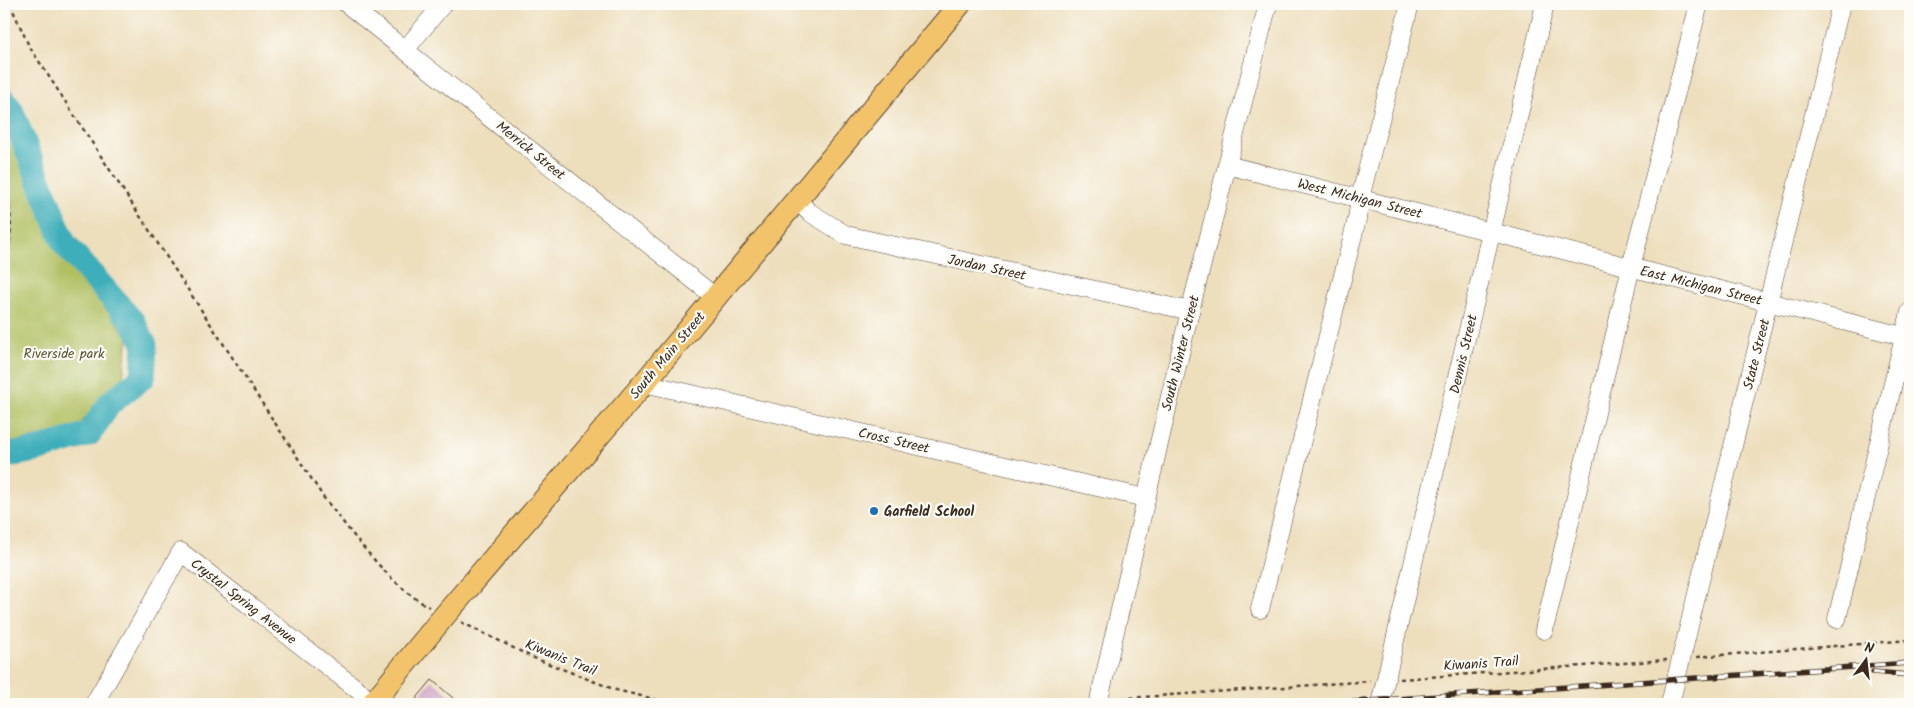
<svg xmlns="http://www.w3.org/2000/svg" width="1914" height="708" viewBox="0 0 1914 708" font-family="Kalam,sans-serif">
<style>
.green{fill:#b0bf62;stroke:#767440}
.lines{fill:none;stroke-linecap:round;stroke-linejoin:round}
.river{stroke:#3eaeba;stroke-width:25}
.building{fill:#c794c0}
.minor-casing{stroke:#564536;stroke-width:19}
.major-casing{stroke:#564536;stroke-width:24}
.path{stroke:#564536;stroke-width:2.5;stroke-dasharray:4 4;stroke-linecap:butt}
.minor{stroke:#fff;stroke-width:18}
.major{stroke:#f2c36a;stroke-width:22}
.rail-casing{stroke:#3b2a1e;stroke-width:5.5}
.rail{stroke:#fdfcf7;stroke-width:4;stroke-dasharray:11;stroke-linecap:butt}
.poi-dot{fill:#1f6fb2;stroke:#fdfcf7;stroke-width:2}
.labels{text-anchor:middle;stroke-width:4.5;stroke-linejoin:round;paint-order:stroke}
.street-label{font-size:14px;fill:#3b2a1e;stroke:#fdfcf7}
.park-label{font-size:14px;fill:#5e5732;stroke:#fdfcf7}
.poi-label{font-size:14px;font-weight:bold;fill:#3b2a1e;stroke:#fdfcf7;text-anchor:start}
</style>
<rect width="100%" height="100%" fill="#fdfcf7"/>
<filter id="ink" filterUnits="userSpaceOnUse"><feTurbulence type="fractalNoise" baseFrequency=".02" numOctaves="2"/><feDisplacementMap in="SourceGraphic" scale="10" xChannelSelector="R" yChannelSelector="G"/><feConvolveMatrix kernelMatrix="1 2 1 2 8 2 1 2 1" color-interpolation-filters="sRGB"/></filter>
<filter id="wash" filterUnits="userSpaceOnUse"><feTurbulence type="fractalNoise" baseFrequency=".0096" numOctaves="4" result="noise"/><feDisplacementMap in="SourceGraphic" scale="20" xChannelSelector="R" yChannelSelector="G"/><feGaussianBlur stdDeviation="1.12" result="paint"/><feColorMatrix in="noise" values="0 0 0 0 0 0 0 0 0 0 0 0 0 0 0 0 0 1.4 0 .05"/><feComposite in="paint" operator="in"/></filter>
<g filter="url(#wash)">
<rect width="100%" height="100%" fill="#eddebc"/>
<path class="green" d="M 4,117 L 8,121 L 53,242 L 128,337 L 123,377 L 74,430 L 4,444 Z"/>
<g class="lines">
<path class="river" d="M 4,100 L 12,112 L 64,243 L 133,322 L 145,345 L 143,377 L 110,403 L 89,434 L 36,450 L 4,456"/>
</g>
<g id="blocks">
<path class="building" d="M 432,680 L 460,704 L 422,704 L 416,699 Z"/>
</g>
</g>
<g filter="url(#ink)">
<use href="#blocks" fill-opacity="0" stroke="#564536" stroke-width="1"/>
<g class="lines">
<defs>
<g id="minor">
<path d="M 347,4 L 715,297"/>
<path d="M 405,50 L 443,4"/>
<path d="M 1227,165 L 1910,338"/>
<path d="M 796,199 L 809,212 L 846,235 L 1190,311"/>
<path d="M 644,383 L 1145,498"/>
<path d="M 1260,609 L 1357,219 L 1360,198 L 1410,4"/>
<path d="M 1837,619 L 1910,312"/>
<path d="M 1544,630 L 1631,267 L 1699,4"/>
<path d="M 94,704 L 181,552 L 358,690 L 372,704"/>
<path d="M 1098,704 L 1190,311 L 1268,4"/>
<path d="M 1380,704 L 1545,4"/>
<path d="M 1670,704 L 1841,4"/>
</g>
<path id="major" d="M 372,704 L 445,615 L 644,383 L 960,4"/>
</defs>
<use href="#minor" class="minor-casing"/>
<use href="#major" class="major-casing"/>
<g class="path">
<path d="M 10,4 L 29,46 L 324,498 C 352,533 390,586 429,607"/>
<path d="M 4,183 C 13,214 13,236 4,268"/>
<path d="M 461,622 L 534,658 L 616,690 L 675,704"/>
<path d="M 1697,657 L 1910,640"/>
<path d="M 1400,679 L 1667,660"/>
<path d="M 1114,699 L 1370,681"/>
<path d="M 1052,704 L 1083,702"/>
</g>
<use href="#minor" class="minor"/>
<use href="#major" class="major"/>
<defs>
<g id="rail">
<path d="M 1873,672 L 1910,675"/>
<path d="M 1325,704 L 1910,663"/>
</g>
</defs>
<use href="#rail" class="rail-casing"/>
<use href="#rail" class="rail"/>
</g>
</g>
<circle class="poi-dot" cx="874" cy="511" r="5"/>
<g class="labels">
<g class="street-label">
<text transform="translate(531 150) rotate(39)" y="5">Merrick Street</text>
<text transform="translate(1360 198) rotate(14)" y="5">West Michigan Street</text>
<text transform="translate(987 267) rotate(12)" y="5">Jordan Street</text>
<text transform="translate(1701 285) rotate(14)" y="5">East Michigan Street</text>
<text transform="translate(1180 353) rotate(-76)" y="5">South Winter Street</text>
<text transform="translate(1463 354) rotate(-77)" y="5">Dennis Street</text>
<text transform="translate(1756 354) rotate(-76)" y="5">State Street</text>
<text transform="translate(667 355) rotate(-50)" y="5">South Main Street</text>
<text transform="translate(894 440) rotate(13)" y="5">Cross Street</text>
<text transform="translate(244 601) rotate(38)" y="5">Crystal Spring Avenue</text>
<text transform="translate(561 657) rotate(22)" y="5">Kiwanis Trail</text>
<text transform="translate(1481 663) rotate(-4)" y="5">Kiwanis Trail</text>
</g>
<g class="park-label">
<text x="64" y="358">Riverside park</text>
</g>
<g class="poi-label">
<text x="884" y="516">Garfield School</text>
</g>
</g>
<rect width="1914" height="708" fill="none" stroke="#fdfcf7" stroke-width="20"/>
<g transform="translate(1866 660) rotate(15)" stroke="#fdfcf7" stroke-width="4" paint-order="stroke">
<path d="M0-4L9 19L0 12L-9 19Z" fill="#3b2a1e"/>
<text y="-8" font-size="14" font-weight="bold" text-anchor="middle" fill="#3b2a1e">N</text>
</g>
</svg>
